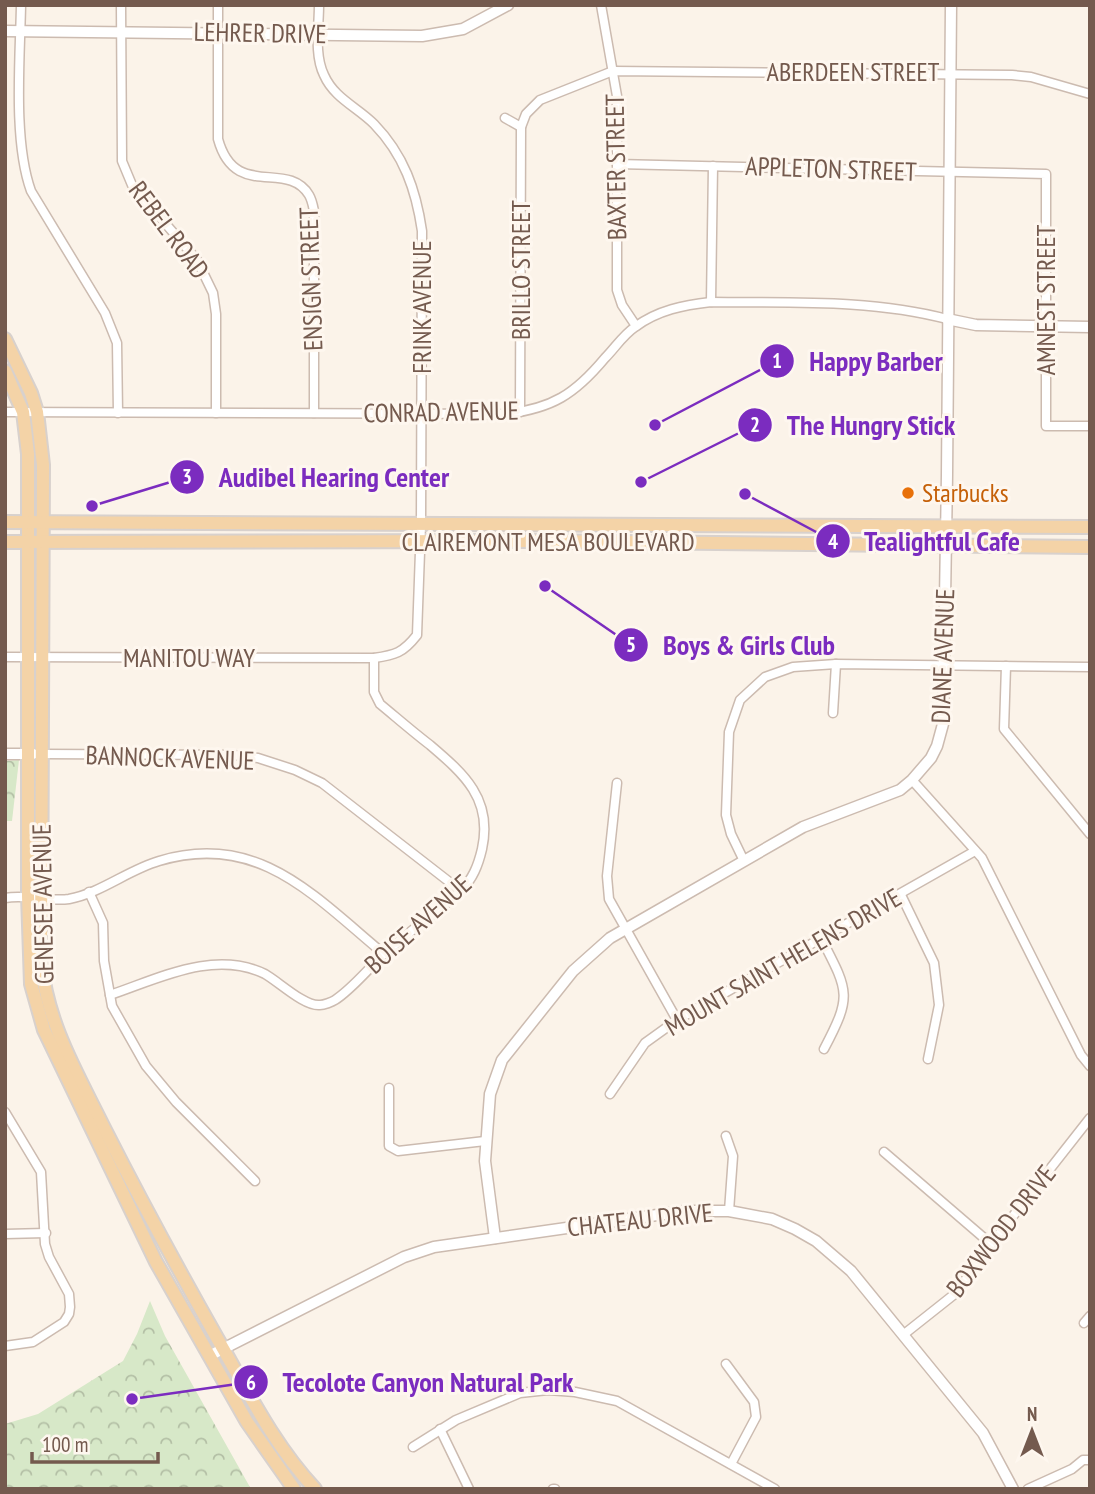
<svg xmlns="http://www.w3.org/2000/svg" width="1095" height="1494" viewBox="0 0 1095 1494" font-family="'PT Sans Narrow',sans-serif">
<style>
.park{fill:url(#park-crowns)}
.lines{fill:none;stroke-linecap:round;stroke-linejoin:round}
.minor-casing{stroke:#ccbbb0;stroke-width:11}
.tertiary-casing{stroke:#ccbbb0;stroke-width:13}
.primary-casing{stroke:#d8d1cd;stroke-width:16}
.minor{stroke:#fff;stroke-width:8}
.tertiary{stroke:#fff;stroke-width:10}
.primary{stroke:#f4d3a7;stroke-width:12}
.food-dot{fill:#e8710a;stroke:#fef7ef;stroke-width:2.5}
.labels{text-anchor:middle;stroke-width:6;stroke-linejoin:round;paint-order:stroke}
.street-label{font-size:26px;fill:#745a4e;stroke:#fef7ef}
.food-label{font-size:26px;fill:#c56008;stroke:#fef7ef;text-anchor:start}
.leader{fill:none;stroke:#7b2cbf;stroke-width:2.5}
.callout-dot{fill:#7b2cbf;stroke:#fef7ef;stroke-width:2.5}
.mark-label{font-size:21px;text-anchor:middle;font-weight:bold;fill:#fff}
.callout-label{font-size:28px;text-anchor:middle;font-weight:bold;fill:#7b2cbf;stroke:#fef7ef;stroke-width:6;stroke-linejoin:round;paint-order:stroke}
</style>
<defs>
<pattern id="park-crowns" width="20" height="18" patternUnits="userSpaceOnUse" patternTransform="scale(1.75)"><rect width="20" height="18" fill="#d7e8c8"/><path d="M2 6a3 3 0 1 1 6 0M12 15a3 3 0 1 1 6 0" fill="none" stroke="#b3bfa5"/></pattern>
</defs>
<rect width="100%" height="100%" fill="#fbf3e9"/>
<g class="park">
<path d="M 19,760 L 12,821 L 5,821 L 5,761 Z"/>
<path d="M 150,1301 L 165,1336 L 251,1489 L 5,1489 L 5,1424 L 38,1414 L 123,1361 L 137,1334 Z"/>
</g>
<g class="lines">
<defs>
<g id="minor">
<path d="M 21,5 C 20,60 13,141 31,191 L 105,313 L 117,343 L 118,413"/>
<path d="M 121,5 L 122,161 L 132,185 L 197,260 L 213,293 L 216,314 L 216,413"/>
<path d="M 218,5 L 218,139 C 235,201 287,159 309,195 C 312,200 313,206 314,211 L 314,413"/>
<path d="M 601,5 L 617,96 L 617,290 L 622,305 L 636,326"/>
<path d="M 505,118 L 521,127"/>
<path d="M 617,164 L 1046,174 L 1046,426 L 1090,426"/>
<path d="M 711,302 L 713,166"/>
<path d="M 5,412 L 504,414 C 552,409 575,394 605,358 C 615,348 623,335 635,327 C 658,310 684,305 711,302 C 790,303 871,299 947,319"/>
<path d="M 520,412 L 521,127 L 526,114 L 540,100 L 613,71 L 1012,75 L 1031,77 L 1090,94"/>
<path d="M 5,657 L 374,658 C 395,655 403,653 417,635 L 421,524 L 422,231 C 416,190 404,155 374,124 C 357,107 334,98 324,75 C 314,55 319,27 319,5"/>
<path d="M 1006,666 L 1004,729 L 1090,834"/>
<path d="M 833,713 L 836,664"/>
<path d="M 42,754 L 233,755 L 258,758 L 295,770 L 322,783 L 461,891"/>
<path d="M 912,780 L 982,858 L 1081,1055 L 1090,1066"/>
<path d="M 617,783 L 607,876 L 609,899 L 677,1020"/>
<path d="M 744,861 L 731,834 L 726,815 L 729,732 L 740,700 L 765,677 L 793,667 L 836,664 L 1090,667"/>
<path d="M 89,892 L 103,923 L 104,961 L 112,1006 L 146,1066 L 176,1102 L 255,1181"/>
<path d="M 901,895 L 934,963 L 939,1005 L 928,1059"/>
<path d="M 5,898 C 27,894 48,902 69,899 C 101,893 128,870 159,861 C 258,831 314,896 384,954"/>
<path d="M 822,940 C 849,992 852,996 824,1049"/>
<path d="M 110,995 C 158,979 214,949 265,974 C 279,982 305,1007 320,1005 C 324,1005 332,1002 335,1000 C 352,989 367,970 382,956 C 407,933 435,913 461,891 C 473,878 478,866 482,849 C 493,799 464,774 430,745 C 413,732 397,718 380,704 L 374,692 L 374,658"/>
<path d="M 389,1088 L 389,1146 L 398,1151 L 485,1141"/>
<path d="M 610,1094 L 645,1043 L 677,1020 L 975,851"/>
<path d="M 5,1112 L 41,1172 L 45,1244 L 49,1257 L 69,1294 L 70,1307 L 69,1314 L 64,1322 L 33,1342 L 5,1346"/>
<path d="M 726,1136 L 733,1156 L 729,1211"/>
<path d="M 884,1152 L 991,1244"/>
<path d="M 5,1234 L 46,1233"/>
<path d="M 1084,1323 L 1090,1316"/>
<path d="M 903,1335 L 956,1293 L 991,1244 L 1090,1118"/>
<path d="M 726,1364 L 754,1402 L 756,1417 L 731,1464"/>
<path d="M 440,1429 L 469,1489"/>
<path d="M 413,1447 L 456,1420 L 520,1393 L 548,1390 L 575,1392 L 617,1401 L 775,1489"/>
<path d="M 553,1489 L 555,1489"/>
<path d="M 1028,1489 L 1072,1469 L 1083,1460 L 1090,1460"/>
</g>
<g id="tertiary">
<path d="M 5,31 L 422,36 L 463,29 L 508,5"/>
<path d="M 947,319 L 976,325 L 1090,327"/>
<path d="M 5,754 L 33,754"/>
<path d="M 495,1238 L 485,1161 L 490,1094 L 502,1060 L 573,971 L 610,938 L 803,827 L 900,790 L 912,780 L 931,758 L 937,746 L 943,724 L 947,475 L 951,5"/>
<path d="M 209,1356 L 404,1257 L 434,1247 L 685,1211 L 729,1211 L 772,1219 L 795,1229 L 816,1241 L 851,1271 L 983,1433 L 1013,1489"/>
</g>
<g id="primary">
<path d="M 5,339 L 31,393 L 37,412 L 43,465 L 41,961 C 47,1024 77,1073 104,1128 C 140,1199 178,1269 217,1338 C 247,1390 273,1444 315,1489"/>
<path d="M 5,371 L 23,412 L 28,454 L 28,896 L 31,984 L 44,1030 L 156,1262 L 247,1422 L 294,1489"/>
<path d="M 5,522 L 1090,527"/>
<path d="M 5,542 L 528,541 L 1090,547"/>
</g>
</defs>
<use href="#minor" class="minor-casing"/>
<use href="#tertiary" class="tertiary-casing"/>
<use href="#primary" class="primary-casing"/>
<use href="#minor" class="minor"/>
<use href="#tertiary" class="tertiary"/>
<use href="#primary" class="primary"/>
</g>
<circle class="food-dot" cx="908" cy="493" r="7"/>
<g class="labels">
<g class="street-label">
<text transform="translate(260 33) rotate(1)" y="9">LEHRER DRIVE</text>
<text x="853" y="81">ABERDEEN STREET</text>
<text transform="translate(616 167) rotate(-91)" y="9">BAXTER STREET</text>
<text transform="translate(831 169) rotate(2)" y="9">APPLETON STREET</text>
<text transform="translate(169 230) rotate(53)" y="9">REBEL ROAD</text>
<text transform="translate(521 270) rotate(-90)" y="9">BRILLO STREET</text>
<text transform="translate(311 279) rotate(-92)" y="9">ENSIGN STREET</text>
<text transform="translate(1046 300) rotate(-90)" y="9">AMNEST STREET</text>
<text transform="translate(422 307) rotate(-90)" y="9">FRINK AVENUE</text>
<text transform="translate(441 412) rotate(-1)" y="9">CONRAD AVENUE</text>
<text x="548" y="551">CLAIREMONT MESA BOULEVARD</text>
<text transform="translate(943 656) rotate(-88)" y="9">DIANE AVENUE</text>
<text x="189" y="667">MANITOU WAY</text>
<text transform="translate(170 758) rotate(2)" y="9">BANNOCK AVENUE</text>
<text transform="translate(43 904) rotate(-91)" y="9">GENESEE AVENUE</text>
<text transform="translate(418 924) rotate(-42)" y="9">BOISE AVENUE</text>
<text transform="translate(783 962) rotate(-30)" y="9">MOUNT SAINT HELENS DRIVE</text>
<text transform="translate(640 1220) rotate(-6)" y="9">CHATEAU DRIVE</text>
<text transform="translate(1001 1231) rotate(-52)" y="9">BOXWOOD DRIVE</text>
</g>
<g class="food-label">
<text x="922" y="502">Starbucks</text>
</g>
</g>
<path class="leader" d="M655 425L777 361M641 482L755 425M92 506L187 477M745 494L833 541M545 586L631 645M132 1399L251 1382"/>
<g class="callout-dot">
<circle cx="655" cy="425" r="7"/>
<circle cx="641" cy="482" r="7"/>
<circle cx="92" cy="506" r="7"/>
<circle cx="745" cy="494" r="7"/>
<circle cx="545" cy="586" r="7"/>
<circle cx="132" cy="1399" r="7"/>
<circle cx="777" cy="361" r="18"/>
<circle cx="755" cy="425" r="18"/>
<circle cx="187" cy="477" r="18"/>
<circle cx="833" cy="541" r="18"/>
<circle cx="631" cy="645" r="18"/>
<circle cx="251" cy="1382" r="18"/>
</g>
<g class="mark-label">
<text x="777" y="368">1</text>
<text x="755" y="432">2</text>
<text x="187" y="484">3</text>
<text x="833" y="549">4</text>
<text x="631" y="652">5</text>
<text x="251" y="1390">6</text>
</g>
<g class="callout-label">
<text x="876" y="371">Happy Barber</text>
<text x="871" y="435">The Hungry Stick</text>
<text x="334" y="487">Audibel Hearing Center</text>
<text x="942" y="551">Tealightful Cafe</text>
<text x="749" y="655">Boys &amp; Girls Club</text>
<text x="428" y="1392">Tecolote Canyon Natural Park</text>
</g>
<rect width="1095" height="1494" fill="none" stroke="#745a4e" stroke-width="14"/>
<g transform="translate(1032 1431)" stroke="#fef7ef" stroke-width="5" paint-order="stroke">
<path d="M0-5L12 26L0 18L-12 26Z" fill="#745a4e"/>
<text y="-10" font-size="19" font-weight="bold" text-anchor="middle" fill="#745a4e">N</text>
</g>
<path d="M32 1452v10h126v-10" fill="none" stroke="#745a4e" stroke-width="3.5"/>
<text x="42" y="1452" font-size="21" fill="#745a4e" stroke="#fef7ef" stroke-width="5" paint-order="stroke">100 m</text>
</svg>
